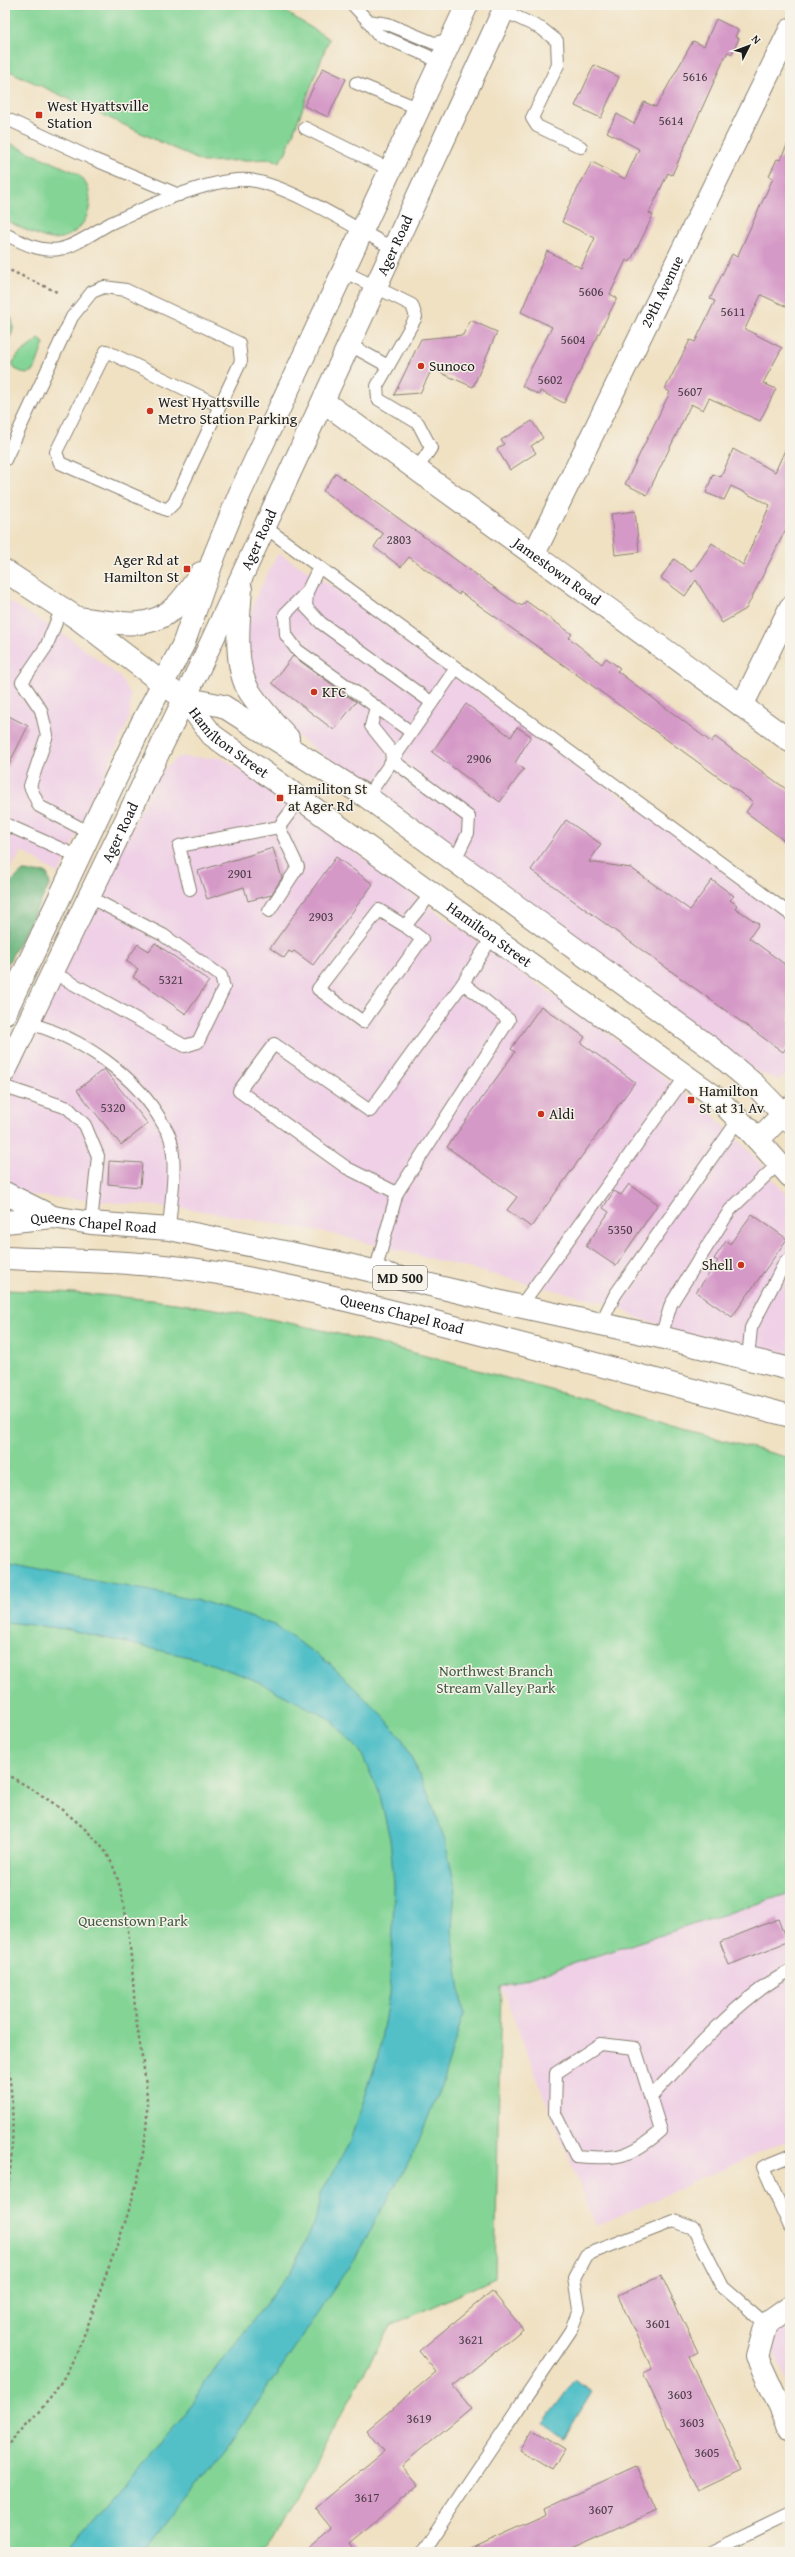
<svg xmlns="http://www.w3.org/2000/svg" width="795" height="2557" viewBox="0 0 795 2557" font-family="'Gentium Book Plus',serif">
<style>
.built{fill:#efd0e6}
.green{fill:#83d495;stroke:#507858}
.forest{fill:#6ab67e;stroke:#43694d}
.water{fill:#52c0c8;stroke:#376e72}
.building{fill:#d599c7}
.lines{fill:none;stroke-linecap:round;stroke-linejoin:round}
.service-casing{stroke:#867e70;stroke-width:14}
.minor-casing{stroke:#867e70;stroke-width:24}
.secondary-casing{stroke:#867e70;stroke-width:24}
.primary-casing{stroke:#867e70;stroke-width:24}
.path{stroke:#867e70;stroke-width:2.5;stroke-dasharray:3 3;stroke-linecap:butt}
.service{stroke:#fff;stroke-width:12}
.minor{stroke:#fff;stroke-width:22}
.secondary{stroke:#fff;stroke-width:22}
.primary{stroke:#fff;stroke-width:22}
.poi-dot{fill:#c8321e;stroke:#f7f3e8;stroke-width:1.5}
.labels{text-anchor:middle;stroke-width:3;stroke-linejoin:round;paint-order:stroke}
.number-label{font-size:13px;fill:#4a3b47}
.shield{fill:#f7f3e8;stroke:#5e5c59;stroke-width:1}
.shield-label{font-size:14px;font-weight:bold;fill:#1c1c1c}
.poi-label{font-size:15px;fill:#1c1c1c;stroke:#f7f3e8;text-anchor:start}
.street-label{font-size:15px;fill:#1c1c1c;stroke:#f7f3e8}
.park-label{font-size:15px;fill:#405c46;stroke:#f7f3e8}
</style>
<rect width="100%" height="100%" fill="#f7f3e8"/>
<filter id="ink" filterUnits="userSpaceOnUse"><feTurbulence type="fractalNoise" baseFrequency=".025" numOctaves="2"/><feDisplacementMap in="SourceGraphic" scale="8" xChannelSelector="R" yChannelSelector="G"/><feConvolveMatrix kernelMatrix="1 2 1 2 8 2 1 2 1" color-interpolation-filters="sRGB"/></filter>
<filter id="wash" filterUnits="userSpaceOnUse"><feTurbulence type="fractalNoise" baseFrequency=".012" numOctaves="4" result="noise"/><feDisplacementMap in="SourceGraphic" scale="16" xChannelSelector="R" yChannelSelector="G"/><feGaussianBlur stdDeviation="0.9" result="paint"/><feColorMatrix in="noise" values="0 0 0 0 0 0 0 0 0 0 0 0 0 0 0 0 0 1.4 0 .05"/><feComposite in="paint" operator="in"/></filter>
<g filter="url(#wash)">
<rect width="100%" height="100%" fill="#f0e1c3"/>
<g class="built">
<path d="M 278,553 L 334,587 L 790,919 L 790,1073 L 779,1080 L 752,1070 L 297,736 L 268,710 L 249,672 L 246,630 L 255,599 Z"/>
<path d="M 5,599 L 71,639 L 119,676 L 131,695 L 129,719 L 59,874 L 22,851 L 5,877 Z"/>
<path d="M 178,757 L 222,758 L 269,789 L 453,924 L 620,1042 L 713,1115 L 752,1154 L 790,1200 L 790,1355 L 769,1354 L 692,1336 L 636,1317 L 618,1306 L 329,1233 L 191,1209 L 29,1195 L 5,1185 L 5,1091 L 157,776 Z"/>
<path d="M 790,1893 L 790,2139 L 596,2226 L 501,1987 Z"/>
<path d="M 790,2320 L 790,2391 L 772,2348 L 776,2330 Z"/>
</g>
<g class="green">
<path d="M 5,5 L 275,5 L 329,39 L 286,152 L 279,162 L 272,159 L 203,162 L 5,69 Z"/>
<path d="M 5,141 C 24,150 42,158 61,166 C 66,169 74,171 78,174 C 103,196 86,239 53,239 C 42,239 16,225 5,220 Z"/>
<path d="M 5,314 L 11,317 C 15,328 13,335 5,343 Z"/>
<path d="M 39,339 L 44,343 L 34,371 L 26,374 L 15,369 L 12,364 L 18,355 Z"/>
<path d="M 5,1290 C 85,1292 164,1299 243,1314 C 361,1335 477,1371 592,1401 L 632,1416 L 790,1458 L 790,1893 L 501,1987 L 495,2278 L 390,2326 L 266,2552 L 5,2552 Z"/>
</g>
<path class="forest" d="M 23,871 L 47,873 L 50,884 L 5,969 L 5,888 Z"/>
<g class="water">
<path d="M 5,1562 L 205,1602 L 274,1625 L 330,1664 L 384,1717 L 403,1740 L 429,1796 L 444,1837 L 455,1886 L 452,1930 L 463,2014 L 444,2078 L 415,2150 L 356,2256 L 285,2362 L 230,2443 L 145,2552 L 65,2552 L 185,2416 L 205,2382 L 293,2269 L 316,2216 L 321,2194 L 351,2140 L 378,2056 L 389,1994 L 393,1929 L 394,1883 L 390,1839 L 379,1792 L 360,1751 L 330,1719 L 252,1679 L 198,1659 L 65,1629 L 5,1622 Z"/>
<path d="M 575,2380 L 592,2392 L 564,2438 L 543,2423 Z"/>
</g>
<g id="blocks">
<g class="building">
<path d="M 716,19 L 738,30 L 735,37 L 739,38 L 732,54 L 728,52 L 725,57 L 672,175 L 668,173 L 649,213 L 653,215 L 646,230 L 630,262 L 626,260 L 610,294 L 617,298 L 564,403 L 540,391 L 539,395 L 522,386 L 552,327 L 521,312 L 547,251 L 581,268 L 595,238 L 562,222 L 570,203 L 592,162 L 625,179 L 639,149 L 607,132 L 617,114 L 634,124 L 644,102 L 656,107 L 693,41 L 704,46 Z"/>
<path d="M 594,65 L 619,77 L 601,118 L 575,106 Z"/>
<path d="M 323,68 L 346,79 L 328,117 L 304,106 Z"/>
<path d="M 790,139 L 790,308 L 761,295 L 745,329 L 782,348 L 763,383 L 776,389 L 760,421 L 709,398 L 703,410 L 691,404 L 647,495 L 625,484 L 670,392 L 665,389 L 690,340 L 695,342 L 715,301 L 710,299 L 732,254 L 737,257 L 773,178 L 769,176 L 777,159 L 780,160 Z"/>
<path d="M 470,320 L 497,332 L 473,387 L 432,369 L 420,393 L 394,395 L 421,339 L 463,335 Z"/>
<path d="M 532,421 L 543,438 L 531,446 L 536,453 L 510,470 L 497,449 L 504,444 L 501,440 Z"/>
<path d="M 790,439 L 790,521 L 746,609 L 722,623 L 696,580 L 685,596 L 661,578 L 674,559 L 692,572 L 712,543 L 743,565 L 770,505 L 731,486 L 724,500 L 706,493 L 713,474 L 721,477 L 733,449 L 775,472 Z"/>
<path d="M 336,473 L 510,599 L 522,606 L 526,601 L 572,634 L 569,638 L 602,664 L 606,658 L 620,668 L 617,671 L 711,742 L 715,737 L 790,792 L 790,845 L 746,812 L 753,802 L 565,666 L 460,592 L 459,595 L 409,557 L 401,567 L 374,547 L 383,534 L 323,491 Z"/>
<path d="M 635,511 L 639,552 L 615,555 L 611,514 Z"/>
<path d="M 293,656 L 356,702 L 334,730 L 272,683 Z"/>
<path d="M 466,704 L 511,737 L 517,727 L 531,736 L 515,763 L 524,769 L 500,802 L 432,752 Z"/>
<path d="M 5,714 L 28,726 L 5,772 Z"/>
<path d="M 566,820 L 601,844 L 589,862 L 631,868 L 690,910 L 712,880 L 734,896 L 730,900 L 737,905 L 735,908 L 759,924 L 749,938 L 790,968 L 790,1043 L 783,1052 L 531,870 Z"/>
<path d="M 273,848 L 282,878 L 271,895 L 248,901 L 244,887 L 207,899 L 198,871 Z"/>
<path d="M 336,857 L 373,884 L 313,965 L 294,951 L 292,953 L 289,951 L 284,958 L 270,948 Z"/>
<path d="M 155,943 L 209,981 L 186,1014 L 133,977 L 138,969 L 126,961 L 138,944 L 149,951 Z"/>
<path d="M 541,1006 L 585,1037 L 581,1043 L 635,1082 L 531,1227 L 507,1210 L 517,1197 L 447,1147 L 515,1052 L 511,1049 Z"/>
<path d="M 104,1069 L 148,1124 L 121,1145 L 77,1090 Z"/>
<path d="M 109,1161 L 142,1163 L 140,1187 L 108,1184 Z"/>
<path d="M 629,1184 L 658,1204 L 616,1266 L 586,1246 L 609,1212 L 603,1208 L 614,1191 L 621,1195 Z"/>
<path d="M 752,1214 L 787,1239 L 732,1317 L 696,1292 L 718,1261 L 714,1259 L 726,1241 L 730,1244 Z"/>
<path d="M 778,1919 L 787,1942 L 729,1965 L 720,1942 Z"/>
<path d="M 661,2275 L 698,2352 L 689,2357 L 742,2470 L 698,2491 L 643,2373 L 652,2369 L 618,2296 Z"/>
<path d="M 492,2291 L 523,2329 L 453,2386 L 471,2408 L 402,2465 L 419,2485 L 349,2543 L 356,2552 L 304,2552 L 332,2529 L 315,2508 L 384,2451 L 367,2430 L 436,2372 L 419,2351 Z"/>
<path d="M 533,2429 L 565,2449 L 552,2469 L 520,2450 Z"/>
<path d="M 636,2466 L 656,2511 L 566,2552 L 463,2552 L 547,2514 L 545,2508 Z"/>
</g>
</g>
</g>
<g filter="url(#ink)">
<use href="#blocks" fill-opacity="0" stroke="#867e70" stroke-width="1"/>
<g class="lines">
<defs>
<g id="service">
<path d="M 353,5 L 368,21"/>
<path d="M 504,11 L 542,29 L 557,41 L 558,65 L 532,118 L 537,126 L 581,147"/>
<path d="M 439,64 L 428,56 L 377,34 L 368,21 L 388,24 L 434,43 L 451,39"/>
<path d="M 356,83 L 420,109"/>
<path d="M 5,118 L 93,159 L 179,195"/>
<path d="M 305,128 L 391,170"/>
<path d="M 5,234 C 21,242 41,253 60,249 C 78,245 95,231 111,223 C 144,208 214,176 249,180 C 290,185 356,229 394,249"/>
<path d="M 343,271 L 412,305 L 416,317 L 377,386 L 378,399 L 418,423 L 431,448 L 417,469"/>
<path d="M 350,345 L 388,366"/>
<path d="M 5,460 L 72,317 L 92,292 L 104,287 L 126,290 L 239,343 L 241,361 L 174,503 L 167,510 L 60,463 L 56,452 L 106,351 L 220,406"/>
<path d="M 265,527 L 790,914"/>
<path d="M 319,567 L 307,592 L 306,607 L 321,623 L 431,702"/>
<path d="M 307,592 L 285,614 L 286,635 L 297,650 L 411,732"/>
<path d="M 62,608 L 46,647 L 22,682 L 41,710 L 47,735 L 30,786 L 39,806 L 90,833"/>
<path d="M 376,707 L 371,726 L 391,751 L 392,760 L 469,817 L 468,833 L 455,860"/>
<path d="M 367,797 L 456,668"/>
<path d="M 5,824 L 79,857"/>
<path d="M 190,889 L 179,846 L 279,827 L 300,799"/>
<path d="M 269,911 L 298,867 L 279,827"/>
<path d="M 405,926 L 422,939 L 363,1022 L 318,989 L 379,910 L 405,926 L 431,894"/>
<path d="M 52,972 L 185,1046 L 198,1042 L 224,988 L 221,976 L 163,935 L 89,897"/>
<path d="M 28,1023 C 81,1037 137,1076 163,1124 C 166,1129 170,1135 171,1141 C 177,1169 171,1200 169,1229"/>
<path d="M 5,1087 L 68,1108 L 85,1125 L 98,1156 L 91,1223"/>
<path d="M 397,1193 L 347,1168 L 239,1091 L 274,1044 L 370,1111 L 463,983"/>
<path d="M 375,1272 L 397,1193 L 509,1020 L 463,983 L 492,937"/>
<path d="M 520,1307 L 686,1076"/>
<path d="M 601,1323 L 615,1295 L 739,1119"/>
<path d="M 661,1337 L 671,1304 L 730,1210 L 779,1163"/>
<path d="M 748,1359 L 751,1328 L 785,1262 L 790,1259"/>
<path d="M 600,2044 L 635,2048 L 661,2131 C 630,2158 615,2160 576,2156 L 555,2114 L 556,2073 Z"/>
<path d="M 651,2097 C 689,2056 740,1996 790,1971"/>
<path d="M 790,2156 L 763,2167 L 790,2227"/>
<path d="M 422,2552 L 571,2330 L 579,2309 L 574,2278 L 586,2255 L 674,2221 L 693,2228 L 723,2287 L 766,2324"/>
<path d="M 709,2552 L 790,2513"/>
</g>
<g id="minor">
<path id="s1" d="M 324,402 L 790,741"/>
<path id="s2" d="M 534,554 L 790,30"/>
<path d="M 5,571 L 77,618 L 162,683"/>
<path d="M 742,706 L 790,608"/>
<path d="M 758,1140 L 790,1107"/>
<path d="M 790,2307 L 766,2324 L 757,2357 L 790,2429"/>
</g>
<g id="secondary">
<path d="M 241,589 C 239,618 233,665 249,691 C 260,708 275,724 288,738"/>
<path d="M 77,618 C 111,622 151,633 177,605 C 186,596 194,583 201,573"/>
<path id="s3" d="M 173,691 L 184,698 L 212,735 L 718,1099 L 748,1129 L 790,1176"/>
<path d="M 184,698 L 223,706 L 367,797 L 711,1048 L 755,1085 L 790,1121"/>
<path d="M 5,1013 L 142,723 L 183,645 L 215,554 L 240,493 L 467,5"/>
<path id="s4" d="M 5,1071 L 204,658 L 506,5"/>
</g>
<g id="primary">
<path d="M 5,1193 L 53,1217"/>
<path id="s5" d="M 5,1222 L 53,1217 L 91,1223 L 169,1229 L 344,1264 L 509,1304 L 656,1336 L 790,1369"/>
<path id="s6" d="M 5,1258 C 76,1261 148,1261 218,1273 C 283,1283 348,1301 411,1316 C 538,1348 664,1382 790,1416"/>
</g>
</defs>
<use href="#service" class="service-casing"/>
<use href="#minor" class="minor-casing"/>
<use href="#secondary" class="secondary-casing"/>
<use href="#primary" class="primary-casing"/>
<g class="path">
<path d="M 5,268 L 59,293"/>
<path d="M 5,1774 C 39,1791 82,1821 105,1851 C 128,1884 132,1967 135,2009 C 138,2043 148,2077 147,2111 C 146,2171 123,2230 102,2285 C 90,2320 78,2356 58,2387 C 44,2409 22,2428 5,2448"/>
<path d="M 5,2053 C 16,2099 14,2158 5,2204"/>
</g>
<use href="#service" class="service"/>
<use href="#minor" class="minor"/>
<use href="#secondary" class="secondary"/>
<use href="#primary" class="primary"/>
</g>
</g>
<g class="poi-dot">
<rect x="35" y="111" width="8" height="8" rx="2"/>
<circle cx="421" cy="366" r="4"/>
<circle cx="150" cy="411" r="4"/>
<rect x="183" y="565" width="8" height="8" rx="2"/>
<circle cx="314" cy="692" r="4"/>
<rect x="276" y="794" width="8" height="8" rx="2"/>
<rect x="687" y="1096" width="8" height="8" rx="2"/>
<circle cx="541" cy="1114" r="4"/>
<circle cx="741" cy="1265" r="4"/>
</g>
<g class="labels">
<g class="number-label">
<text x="695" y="81">5616</text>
<text x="671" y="125">5614</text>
<text x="591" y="296">5606</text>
<text x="733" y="316">5611</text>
<text x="573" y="344">5604</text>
<text x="550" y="384">5602</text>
<text x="690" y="396">5607</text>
<text x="399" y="544">2803</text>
<text x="479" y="763">2906</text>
<text x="240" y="878">2901</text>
<text x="321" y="921">2903</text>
<text x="171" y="984">5321</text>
<text x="113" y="1112">5320</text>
<text x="620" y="1234">5350</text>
<text x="658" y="2328">3601</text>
<text x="471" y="2344">3621</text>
<text x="680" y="2399">3603</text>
<text x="419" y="2423">3619</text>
<text x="692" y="2427">3603</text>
<text x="707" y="2457">3605</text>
<text x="367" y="2502">3617</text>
<text x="601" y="2514">3607</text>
</g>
<rect class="shield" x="373" y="1266" width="54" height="24" rx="3"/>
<g class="shield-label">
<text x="400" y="1283">MD 500</text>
</g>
<g class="poi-label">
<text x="47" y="111">West Hyattsville<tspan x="47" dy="17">Station</tspan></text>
<text x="429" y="371">Sunoco</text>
<text x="158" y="407">West Hyattsville<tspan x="158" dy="17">Metro Station Parking</tspan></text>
<text x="179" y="565" text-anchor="end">Ager Rd at<tspan x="179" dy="17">Hamilton St</tspan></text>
<text x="322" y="697">KFC</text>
<text x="288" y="794">Hamiliton St<tspan x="288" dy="17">at Ager Rd</tspan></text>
<text x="699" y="1096">Hamilton<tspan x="699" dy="17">St at 31 Av</tspan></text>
<text x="549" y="1119">Aldi</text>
<text x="733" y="1270" text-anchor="end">Shell</text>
</g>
<g class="street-label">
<text dy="5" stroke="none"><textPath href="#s4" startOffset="913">Ager Road</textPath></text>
<text dy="5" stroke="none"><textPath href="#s2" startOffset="292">29th Avenue</textPath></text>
<text dy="5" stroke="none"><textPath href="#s4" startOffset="589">Ager Road</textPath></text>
<text dy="5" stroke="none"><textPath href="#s1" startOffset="288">Jamestown Road</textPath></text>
<text dy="5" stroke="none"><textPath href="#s3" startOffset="77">Hamilton Street</textPath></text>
<text dy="5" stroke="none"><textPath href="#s4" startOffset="265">Ager Road</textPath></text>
<text dy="5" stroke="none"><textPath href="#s3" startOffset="401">Hamilton Street</textPath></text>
<text dy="5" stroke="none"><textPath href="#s5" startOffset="89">Queens Chapel Road</textPath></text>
<text dy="5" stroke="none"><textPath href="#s6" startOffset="402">Queens Chapel Road</textPath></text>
</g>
<g class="park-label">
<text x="496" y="1676">Northwest Branch<tspan x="496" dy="17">Stream Valley Park</tspan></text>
<text x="133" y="1926">Queenstown Park</text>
</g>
</g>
<rect width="795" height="2557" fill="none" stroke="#f7f3e8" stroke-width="20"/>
<g transform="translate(749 46) rotate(48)" stroke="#f7f3e8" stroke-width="3" paint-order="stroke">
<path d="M0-3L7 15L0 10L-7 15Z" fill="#1c1c1c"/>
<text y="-6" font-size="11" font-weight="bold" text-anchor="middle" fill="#1c1c1c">N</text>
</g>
</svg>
